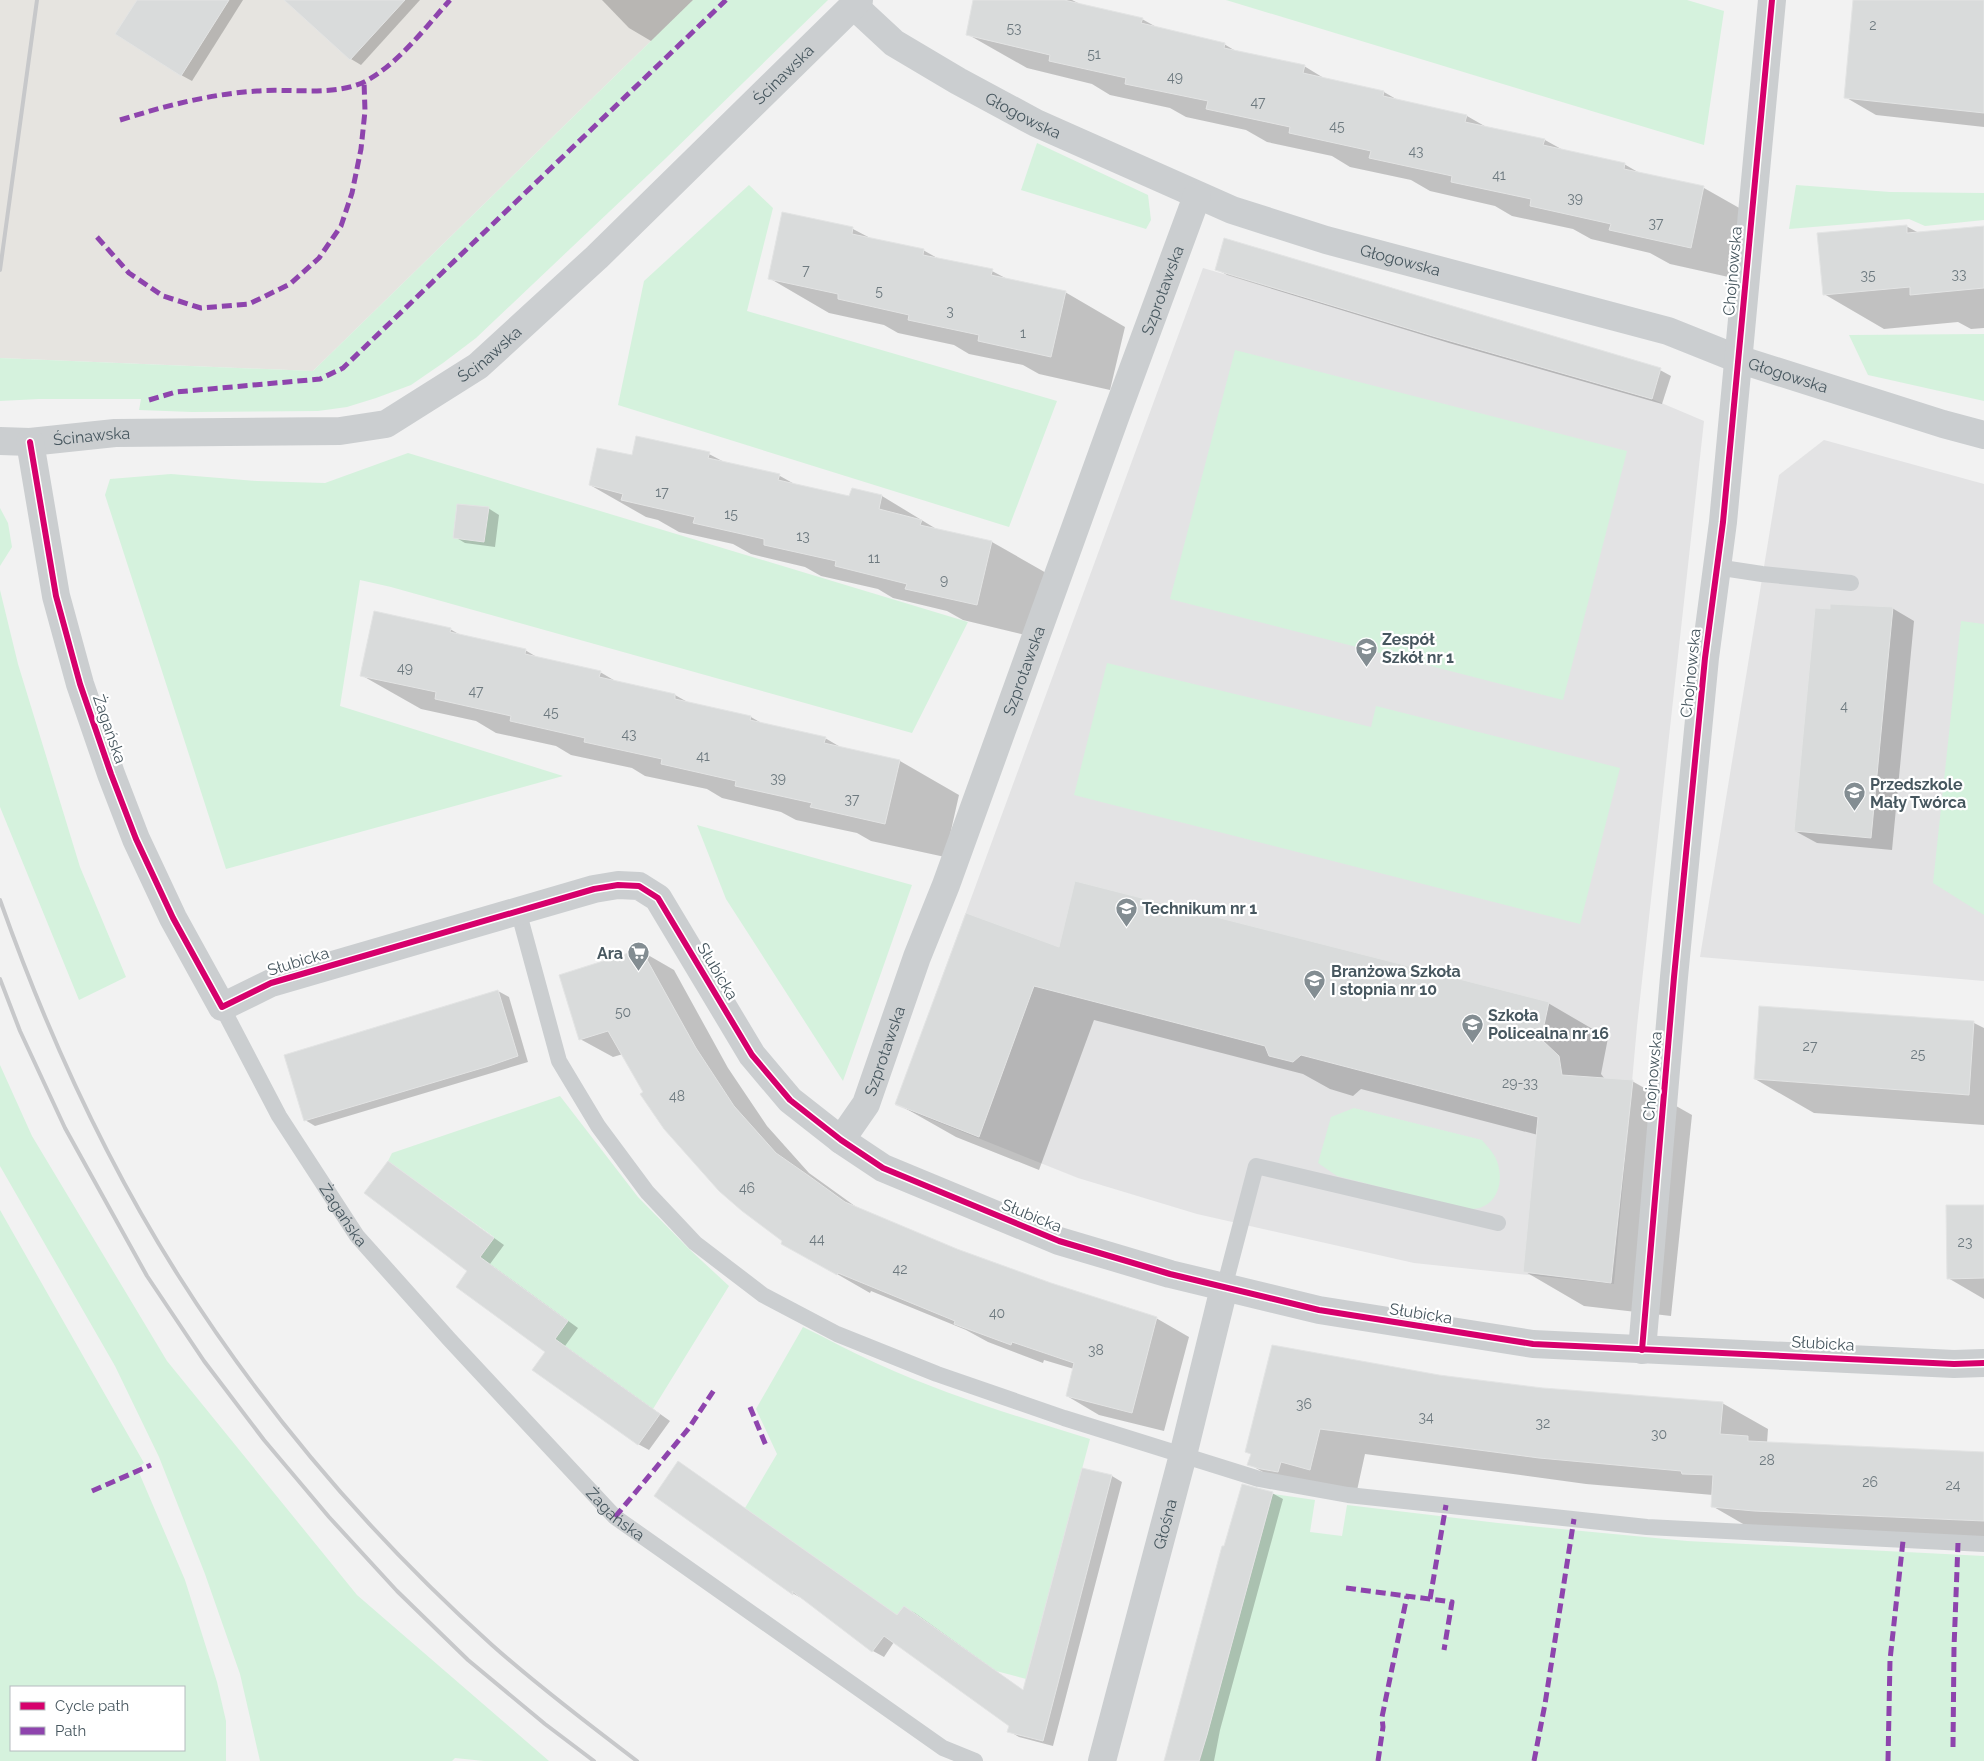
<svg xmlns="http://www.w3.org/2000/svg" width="1984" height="1761" viewBox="0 0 1984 1761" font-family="Raleway,sans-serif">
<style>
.commercial{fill:#e6e4e0}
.education{fill:#e3e3e4}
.green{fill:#d5f2dd;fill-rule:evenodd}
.shadow{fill:#0003}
.building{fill:#d9dbdb;stroke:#e3e4e4}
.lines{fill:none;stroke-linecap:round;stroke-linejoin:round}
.service{stroke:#cbced0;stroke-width:16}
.minor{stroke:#cbced0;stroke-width:28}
.rail{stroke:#c7c8ca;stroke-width:4}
.quiet{stroke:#8e44ad;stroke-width:5;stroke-dasharray:10 5;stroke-linecap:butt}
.cycleway-casing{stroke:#fff;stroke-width:9}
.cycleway{stroke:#d6006c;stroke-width:6}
.labels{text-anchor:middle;stroke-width:4.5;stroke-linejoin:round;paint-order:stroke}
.number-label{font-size:14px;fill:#6d797f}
.street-label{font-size:16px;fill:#47575f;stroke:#fff}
.poi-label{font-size:16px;font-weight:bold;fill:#47575f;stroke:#fff;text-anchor:start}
</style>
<rect width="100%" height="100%" fill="#f2f2f2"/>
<path class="commercial" d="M 0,0 L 693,0 L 313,371 L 0,358 Z"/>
<g class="education">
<path d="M 1203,268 L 1652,399 L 1704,421 L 1637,1026 L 1614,1284 L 1414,1263 L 1197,1214 L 1078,1178 L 895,1105 Z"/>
<path d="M 1824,440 L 1984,484 L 1984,981 L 1700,957 L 1779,475 Z"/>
</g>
<g class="green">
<path d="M 693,0 L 828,0 L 666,158 L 476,338 L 443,363 L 411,385 L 376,398 L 347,407 L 318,411 L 192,412 L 139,410 L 141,399 L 39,399 L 0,401 L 0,358 L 313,371 Z"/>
<path d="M 1226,0 L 1687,0 L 1724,11 L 1704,145 Z"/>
<path d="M 1037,143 L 1148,195 L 1151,220 L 1146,229 L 1021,190 Z"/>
<path d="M 749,185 L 773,208 L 747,311 L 1057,401 L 1009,527 L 618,405 L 644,281 Z"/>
<path d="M 1796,185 L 1890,192 L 1984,193 L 1984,220 L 1925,226 L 1909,219 L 1789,229 Z"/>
<path d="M 1984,334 L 1984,401 L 1868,375 L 1849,335 Z"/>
<path d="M 1235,350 L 1627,451 L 1563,700 L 1170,599 Z"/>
<path d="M 408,453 L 968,622 L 912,733 L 391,587 L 360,580 L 340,706 L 563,776 L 226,869 L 105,495 L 110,479 L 171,474 L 257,481 L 325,483 Z"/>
<path d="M 0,508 L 8,523 L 12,547 L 0,566 Z"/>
<path d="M 0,590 L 18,664 L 80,867 L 126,977 L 79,1000 L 0,807 Z"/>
<path d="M 1961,621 L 1984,624 L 1984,915 L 1933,883 Z"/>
<path d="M 1107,663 L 1371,727 L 1376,706 L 1620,768 L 1580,924 L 1074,795 Z"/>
<path d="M 697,825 L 912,885 L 843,1081 L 726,899 Z"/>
<path d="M 0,1065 L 32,1136 L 167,1361 L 357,1595 L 549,1761 L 484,1761 L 455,1758 L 452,1761 L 260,1761 L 240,1674 L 205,1574 L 159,1457 L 115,1366 L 0,1166 Z"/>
<path d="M 560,1096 L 638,1197 L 688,1248 L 729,1286 L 653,1409 L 555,1339 L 568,1321 L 480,1258 L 494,1237 L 388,1161 L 392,1153 Z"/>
<path d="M 1354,1108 L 1482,1140 C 1486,1145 1491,1150 1494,1155 C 1504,1172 1502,1199 1482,1207 C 1478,1209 1471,1209 1467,1209 L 1337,1176 L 1318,1163 L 1331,1117 Z"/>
<path d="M 0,1210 L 144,1463 L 137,1468 L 185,1580 L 217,1682 L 226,1721 L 226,1761 L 0,1761 ZM 11,1687 L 184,1687 L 184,1750 L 11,1750 Z"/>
<path d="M 803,1327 C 828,1339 853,1353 878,1364 C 946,1395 1019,1417 1090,1439 L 1026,1679 L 996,1671 L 904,1606 L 897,1615 L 745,1508 L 777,1454 L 756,1409 Z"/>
<path d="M 1273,1494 L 1315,1500 L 1310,1532 L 1342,1536 L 1347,1505 L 1498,1523 L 1687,1541 L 1984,1556 L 1984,1761 L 1200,1761 Z"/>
</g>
<g class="shadow">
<path d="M 138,0 L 243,0 L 192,81 L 181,75 Z"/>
<path d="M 312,0 L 420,0 L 361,65 L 351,59 Z"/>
<path d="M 602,0 L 693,0 L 651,41 L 629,28 Z"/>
<path d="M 974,0 L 1072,0 L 1082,5 L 1142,19 L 1158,28 L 1224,44 L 1239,53 L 1304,66 L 1327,80 L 1384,92 L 1401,102 L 1467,116 L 1488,128 L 1545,140 L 1563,150 L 1624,164 L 1643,175 L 1704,188 L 1764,222 L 1751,282 L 1670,264 L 1650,253 L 1591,239 L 1573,229 L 1512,216 L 1495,206 L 1430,191 L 1411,180 L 1350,167 L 1332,156 L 1267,142 L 1246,130 L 1186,117 L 1170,108 L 1110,95 L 1092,84 L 1027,68 L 967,34 Z"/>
<path d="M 1855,0 L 1984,0 L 1984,127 L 1876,115 L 1845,97 Z"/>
<path d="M 783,214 L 853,229 L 872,239 L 923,250 L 939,259 L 992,271 L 1009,280 L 1065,292 L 1125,327 L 1110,390 L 1039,374 L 1023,365 L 969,354 L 954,345 L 898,333 L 884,325 L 829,313 L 769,278 Z"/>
<path d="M 1906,226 L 1919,233 L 1984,227 L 1984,328 L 1971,329 L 1958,322 L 1884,329 L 1824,294 Z"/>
<path d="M 1216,269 L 1660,370 L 1671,376 L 1662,404 L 1449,343 L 1227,275 Z"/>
<path d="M 709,454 L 726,463 L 780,476 L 798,486 L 850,498 L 853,489 L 882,496 L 938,530 L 992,542 L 1048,574 L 1033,637 L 963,620 L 947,611 L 893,598 L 878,589 L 821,576 L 805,567 L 751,554 L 733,544 L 679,532 L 658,520 L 646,517 L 590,485 L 633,457 Z"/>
<path d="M 488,508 L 499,515 L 495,547 L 465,543 L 455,537 Z"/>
<path d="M 1892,608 L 1914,621 L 1892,850 L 1817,843 L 1795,831 Z"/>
<path d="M 450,629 L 462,636 L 525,650 L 540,659 L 600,672 L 617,682 L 675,695 L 691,704 L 751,717 L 763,724 L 825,738 L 842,748 L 900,761 L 959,795 L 945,857 L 871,841 L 857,833 L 796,820 L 781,812 L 722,798 L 707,789 L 645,776 L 632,768 L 571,755 L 556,746 L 496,733 L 476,721 L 421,709 L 361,675 Z"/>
<path d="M 1060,949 L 1548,1003 L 1608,1038 L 1601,1074 L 1605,1079 L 1632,1081 L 1692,1115 L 1671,1316 L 1584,1306 L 1524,1271 L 1538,1135 L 1361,1089 L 1353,1096 L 1330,1089 L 1303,1074 L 1094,1020 L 1039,1170 L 956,1137 L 896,1103 Z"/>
<path d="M 641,951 L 674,970 L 728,1068 L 767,1126 L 809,1173 L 859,1209 L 957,1251 L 1051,1285 L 1156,1318 L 1189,1337 L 1164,1431 L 1099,1415 L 1067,1396 L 1074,1369 L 1044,1360 L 1043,1363 L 988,1342 L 966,1330 L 871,1291 L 870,1293 L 783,1243 L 784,1241 L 645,1092 L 623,1054 L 613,1057 L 580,1039 Z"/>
<path d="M 498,991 L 509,997 L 528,1062 L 315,1126 L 305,1120 Z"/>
<path d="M 1760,1007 L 1974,1023 L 1984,1028 L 1984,1125 L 1814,1113 L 1755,1079 Z"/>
<path d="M 398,1169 L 504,1245 L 490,1264 L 578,1328 L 565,1346 L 670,1421 L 649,1450 L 638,1444 L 546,1352 L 469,1270 Z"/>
<path d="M 1984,1206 L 1984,1299 L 1948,1278 Z"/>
<path d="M 1439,1377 L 1543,1389 L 1722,1403 L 1768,1429 L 1767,1443 L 1984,1453 L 1984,1545 L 1757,1532 L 1712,1506 L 1713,1495 L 1586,1484 L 1365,1454 L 1356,1495 L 1294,1490 L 1249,1464 L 1252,1455 L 1246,1451 Z"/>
<path d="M 679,1462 L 898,1616 L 904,1607 L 915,1613 L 1024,1691 L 1083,1470 L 1112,1476 L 1122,1482 L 1053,1746 L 1019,1737 L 1009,1731 L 1010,1726 L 894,1642 L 884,1657 L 873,1651 L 803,1597 L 803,1599 L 794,1594 L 656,1495 Z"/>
<path d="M 1272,1493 L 1283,1499 L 1220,1730 L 1214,1761 L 1166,1761 L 1225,1548 Z"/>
</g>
<g class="building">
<path d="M 137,0 L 229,0 L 181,76 L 115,34 Z"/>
<path d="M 284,0 L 405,0 L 350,60 Z"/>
<path d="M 973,0 L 1064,0 L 1143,18 L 1141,23 L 1225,43 L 1224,48 L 1305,65 L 1303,73 L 1384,91 L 1383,96 L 1467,115 L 1465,122 L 1545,139 L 1543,145 L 1625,163 L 1624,169 L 1704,186 L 1691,248 L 1609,230 L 1611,224 L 1530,206 L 1531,199 L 1451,182 L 1452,176 L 1369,158 L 1371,151 L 1289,133 L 1290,127 L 1206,109 L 1208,101 L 1125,84 L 1126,78 L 1049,61 L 1050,55 L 966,35 Z"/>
<path d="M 1853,0 L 1984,0 L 1984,113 L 1844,98 Z"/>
<path d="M 782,212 L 853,227 L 852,234 L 924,249 L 923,255 L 993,269 L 991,275 L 1066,291 L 1051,357 L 978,341 L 979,335 L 908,320 L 909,315 L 838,299 L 838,294 L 768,279 Z"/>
<path d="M 1907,225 L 1907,233 L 1984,226 L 1984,288 L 1910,295 L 1910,287 L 1823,295 L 1817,233 Z"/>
<path d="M 1224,238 L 1661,368 L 1652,399 L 1436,337 L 1215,270 Z"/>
<path d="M 636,436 L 710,452 L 708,458 L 780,474 L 778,480 L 849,496 L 852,488 L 882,495 L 879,509 L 922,520 L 920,525 L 992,541 L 977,605 L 905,589 L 907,584 L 835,566 L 836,561 L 764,545 L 764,539 L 693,523 L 695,517 L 621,500 L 623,494 L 589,485 L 597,448 L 632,455 Z"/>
<path d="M 457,504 L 489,507 L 484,542 L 453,538 Z"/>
<path d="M 1830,604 L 1893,607 L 1871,838 L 1794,831 L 1815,608 L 1830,609 Z"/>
<path d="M 374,611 L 451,628 L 450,632 L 526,649 L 525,654 L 601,671 L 599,677 L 675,694 L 675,699 L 751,716 L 750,720 L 826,737 L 824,743 L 900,760 L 885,824 L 810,807 L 812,803 L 735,786 L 736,781 L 661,764 L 662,759 L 584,742 L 585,738 L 510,721 L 511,716 L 435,699 L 436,692 L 360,676 Z"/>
<path d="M 1075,881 L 1549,1002 L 1541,1039 L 1559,1056 L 1562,1075 L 1633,1080 L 1611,1283 L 1523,1272 L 1538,1117 L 1301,1055 L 1293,1062 L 1269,1056 L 1265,1046 L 1034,986 L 979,1137 L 895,1104 L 966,913 L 1059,947 Z"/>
<path d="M 641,949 L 696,1048 L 734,1106 L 776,1153 L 809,1176 L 845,1202 L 957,1249 L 1051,1283 L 1157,1317 L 1132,1413 L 1066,1396 L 1074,1363 L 1012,1342 L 1011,1345 L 954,1324 L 955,1321 L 838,1273 L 837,1275 L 781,1244 L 782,1241 L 742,1211 L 719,1191 L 664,1129 L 640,1094 L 643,1092 L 608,1031 L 579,1040 L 559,975 Z"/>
<path d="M 498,990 L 518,1056 L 489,1066 L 304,1121 L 284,1055 Z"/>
<path d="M 1759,1006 L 1974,1021 L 1969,1095 L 1754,1079 Z"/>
<path d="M 388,1161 L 494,1238 L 480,1257 L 568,1321 L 555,1339 L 660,1414 L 638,1445 L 532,1370 L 545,1352 L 456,1287 L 467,1271 L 364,1193 Z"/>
<path d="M 1946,1205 L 1984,1205 L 1984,1278 L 1947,1279 Z"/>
<path d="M 1272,1345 L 1439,1375 L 1543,1388 L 1723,1402 L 1720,1434 L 1748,1436 L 1748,1441 L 1984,1452 L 1984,1521 L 1754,1511 L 1711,1507 L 1713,1475 L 1682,1474 L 1681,1471 L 1539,1458 L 1320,1429 L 1310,1470 L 1281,1462 L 1278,1472 L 1261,1469 L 1247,1465 L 1251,1454 L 1245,1452 Z"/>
<path d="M 678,1461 L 897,1615 L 904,1606 L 1023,1690 L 1082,1468 L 1112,1475 L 1043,1741 L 1007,1732 L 1009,1726 L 884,1636 L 872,1652 L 792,1591 L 793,1595 L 654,1496 Z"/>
<path d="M 1242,1484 L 1273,1492 L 1207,1735 L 1199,1761 L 1164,1761 L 1222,1546 L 1224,1546 Z"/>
</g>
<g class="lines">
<g class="service">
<path d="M 1716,567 L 1762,574 L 1851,583"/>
<path d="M 518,910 L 559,1061 L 598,1126 L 647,1192 L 695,1243 L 763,1295 L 837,1334 L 937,1374 L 1064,1418 L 1259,1479 L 1348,1495 L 1647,1527 L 1984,1544"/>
<path id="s1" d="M 222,1007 L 279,1116 L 357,1236 L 449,1339 L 615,1517 L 943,1748 L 975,1761"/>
<path d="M 1224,1288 L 1256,1166 L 1498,1223"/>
</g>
<g class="minor">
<path id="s2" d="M 853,5 L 894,43 L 958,81 L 1036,123 L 1232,210 L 1326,240 L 1668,331 L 1738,359 L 1943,424 L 1984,435"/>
<path id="s3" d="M 0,441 L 30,442 L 115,433 L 340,431 L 386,424 L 478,366 L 597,257 L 859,0"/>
<path d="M 30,442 L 56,596 L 80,684 L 111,774 L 136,839 L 173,918 L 222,1007 L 271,983 L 594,889 L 618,885 L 639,886 L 658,898 L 752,1055 L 790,1100 L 841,1140 L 883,1168 L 1059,1241 L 1170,1274 L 1319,1310 L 1533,1344 L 1954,1364 L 1984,1363"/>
<path id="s4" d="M 841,1140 L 866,1104 L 917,957 L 946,885 L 1116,415 L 1197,196"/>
<path d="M 1642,1350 L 1674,977 L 1705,658 L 1723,522 L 1772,0"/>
<path id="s5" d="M 1102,1761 L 1183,1455 L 1224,1288"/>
</g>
<g class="rail">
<path d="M 0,270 L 37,0"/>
<path d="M 0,900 C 46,1030 104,1158 178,1275 C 264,1411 372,1537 492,1645 C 538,1686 588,1724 637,1761"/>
<path d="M 0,979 L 20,1031 L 65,1128 L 147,1276 L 204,1361 L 264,1440 L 329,1517 L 397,1591 L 468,1660 L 545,1724 L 594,1761"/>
</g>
<g class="quiet">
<path d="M 120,120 C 165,106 210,94 257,91 C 290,88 336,97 366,81 C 400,62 424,29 450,0"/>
<path d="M 97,237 L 129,273 L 163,296 L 201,308 L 249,304 L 290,284 L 319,258 L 341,226 L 352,193 L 361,149 L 365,111 L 364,81"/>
<path d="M 149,400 L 176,392 L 320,379 L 343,368 L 726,0"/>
<path d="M 750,1407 L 767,1448"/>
<path d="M 92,1491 L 151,1465"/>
<path d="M 615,1517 L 689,1428 L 716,1387"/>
<path d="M 1346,1588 L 1452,1602 L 1444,1650"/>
<path d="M 1430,1599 L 1446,1505"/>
<path d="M 1953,1747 L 1954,1648 L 1958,1543"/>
<path d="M 1378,1761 L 1383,1727 L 1382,1717 L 1407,1596"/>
<path d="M 1534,1761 L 1545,1704 L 1574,1519"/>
<path d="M 1888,1761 L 1890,1660 L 1903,1541"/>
</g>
<defs>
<g id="cycleway">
<path d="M 30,442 L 56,596 L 80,684 L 111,774 L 136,839 L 173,918 L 222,1007 L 271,983 L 594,889 L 618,885 L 639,886 L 658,898 L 752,1055 L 790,1100 L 841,1140 L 883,1168 L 1059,1241 L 1170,1274 L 1319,1310 L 1533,1344 L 1954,1364 L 1984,1363"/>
<path d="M 1642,1350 L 1674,977 L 1705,658 L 1723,522 L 1772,0"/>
</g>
</defs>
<use href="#cycleway" class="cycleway-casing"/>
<use href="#cycleway" class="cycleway"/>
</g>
<defs>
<symbol id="school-pin" viewBox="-11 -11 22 30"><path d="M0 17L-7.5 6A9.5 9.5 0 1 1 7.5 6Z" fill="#838d92" stroke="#fff"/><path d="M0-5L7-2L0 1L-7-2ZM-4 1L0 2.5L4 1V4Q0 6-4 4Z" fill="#fff"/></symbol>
<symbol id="supermarket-pin" viewBox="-11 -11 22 30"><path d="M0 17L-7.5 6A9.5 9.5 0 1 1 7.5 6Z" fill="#838d92" stroke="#fff"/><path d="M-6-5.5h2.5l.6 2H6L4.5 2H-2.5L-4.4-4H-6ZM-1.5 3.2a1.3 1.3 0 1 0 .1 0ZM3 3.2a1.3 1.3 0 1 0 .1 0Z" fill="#fff"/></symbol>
<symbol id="university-pin" viewBox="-11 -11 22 30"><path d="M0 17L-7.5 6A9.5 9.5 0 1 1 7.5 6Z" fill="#838d92" stroke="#fff"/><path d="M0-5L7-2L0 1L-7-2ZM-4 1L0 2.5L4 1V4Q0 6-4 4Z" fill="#fff"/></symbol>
</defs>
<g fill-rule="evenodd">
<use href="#school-pin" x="1354" y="636" width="25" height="34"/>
<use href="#school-pin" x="1842" y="780" width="25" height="34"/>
<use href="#school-pin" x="1114" y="896" width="25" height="34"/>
<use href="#supermarket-pin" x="626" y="940" width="25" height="34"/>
<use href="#school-pin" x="1302" y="968" width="25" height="34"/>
<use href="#university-pin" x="1460" y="1012" width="25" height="34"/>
</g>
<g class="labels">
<g class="number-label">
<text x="1873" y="30">2</text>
<text x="1014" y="33">53</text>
<text x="1094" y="59">51</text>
<text x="1175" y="82">49</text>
<text x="1258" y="107">47</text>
<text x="1337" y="131">45</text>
<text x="1416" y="156">43</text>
<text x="1499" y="180">41</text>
<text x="1575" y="203">39</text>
<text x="1656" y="228">37</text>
<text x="806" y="275">7</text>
<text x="1959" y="279">33</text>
<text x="1868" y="280">35</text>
<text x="879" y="296">5</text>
<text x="950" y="316">3</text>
<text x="1023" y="338">1</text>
<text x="662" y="497">17</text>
<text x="731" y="519">15</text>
<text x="803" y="541">13</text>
<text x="874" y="563">11</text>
<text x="944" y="585">9</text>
<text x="405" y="673">49</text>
<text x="476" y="696">47</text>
<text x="1844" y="711">4</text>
<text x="551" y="717">45</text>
<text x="629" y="739">43</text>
<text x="703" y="761">41</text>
<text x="778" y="783">39</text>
<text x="852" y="804">37</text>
<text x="623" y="1017">50</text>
<text x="1810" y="1051">27</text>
<text x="1918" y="1059">25</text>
<text x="1520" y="1088">29-33</text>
<text x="677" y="1101">48</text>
<text x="747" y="1193">46</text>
<text x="817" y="1244">44</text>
<text x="1965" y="1247">23</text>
<text x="900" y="1274">42</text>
<text x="997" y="1318">40</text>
<text x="1096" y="1355">38</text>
<text x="1304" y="1409">36</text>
<text x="1426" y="1422">34</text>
<text x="1543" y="1428">32</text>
<text x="1659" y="1439">30</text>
<text x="1767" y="1465">28</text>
<text x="1870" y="1487">26</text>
<text x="1953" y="1490">24</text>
</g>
<g class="street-label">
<text dy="6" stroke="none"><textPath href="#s3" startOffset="918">Ścinawska</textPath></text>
<text dy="6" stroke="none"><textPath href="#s2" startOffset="204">Głogowska</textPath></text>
<text dy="6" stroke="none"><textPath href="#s2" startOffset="609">Głogowska</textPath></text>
<text transform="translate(1732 271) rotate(-85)" y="6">Chojnowska</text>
<text dy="6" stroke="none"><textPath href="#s4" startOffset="910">Szprotawska</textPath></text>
<text dy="6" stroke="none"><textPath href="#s3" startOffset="512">Ścinawska</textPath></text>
<text dy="6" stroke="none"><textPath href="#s2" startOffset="1014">Głogowska</textPath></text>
<text dy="6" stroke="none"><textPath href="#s3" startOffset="92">Ścinawska</textPath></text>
<text dy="6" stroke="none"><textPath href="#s4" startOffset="505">Szprotawska</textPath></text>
<text transform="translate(1690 673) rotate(-84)" y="6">Chojnowska</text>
<text transform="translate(110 729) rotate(71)" y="6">Żagańska</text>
<text transform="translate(298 961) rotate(-17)" y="6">Słubicka</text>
<text transform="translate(718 971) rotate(59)" y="6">Słubicka</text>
<text dy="6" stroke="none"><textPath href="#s4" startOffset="100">Szprotawska</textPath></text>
<text transform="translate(1652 1076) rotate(-85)" y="6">Chojnowska</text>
<text dy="6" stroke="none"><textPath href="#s1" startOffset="241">Żagańska</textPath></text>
<text transform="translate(1032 1215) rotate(22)" y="6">Słubicka</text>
<text transform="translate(1421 1313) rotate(9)" y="6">Słubicka</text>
<text transform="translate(1823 1343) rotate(3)" y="6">Słubicka</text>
<text dy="6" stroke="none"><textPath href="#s1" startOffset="646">Żagańska</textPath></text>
<text dy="6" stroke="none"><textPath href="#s5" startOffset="245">Głośna</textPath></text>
</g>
<g class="poi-label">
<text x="1382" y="645">Zespół<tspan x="1382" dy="18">Szkół nr 1</tspan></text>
<text x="1870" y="790">Przedszkole<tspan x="1870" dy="18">Mały Twórca</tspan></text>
<text x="1142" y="914">Technikum nr 1</text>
<text x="623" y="959" text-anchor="end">Ara</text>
<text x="1331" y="977">Branżowa Szkoła<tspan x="1331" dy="18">I stopnia nr 10</tspan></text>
<text x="1488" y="1021">Szkoła<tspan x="1488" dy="18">Policealna nr 16</tspan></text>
</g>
</g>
<rect x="10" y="1686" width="175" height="65" fill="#ffffff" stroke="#b5bcbf"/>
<rect x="20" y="1702" width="25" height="8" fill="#d6006c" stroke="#b5bcbf"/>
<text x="55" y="1711" font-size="15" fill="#47575f">Cycle path</text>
<rect x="20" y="1727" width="25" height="8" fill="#8e44ad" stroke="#b5bcbf"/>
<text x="55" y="1736" font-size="15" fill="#47575f">Path</text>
</svg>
